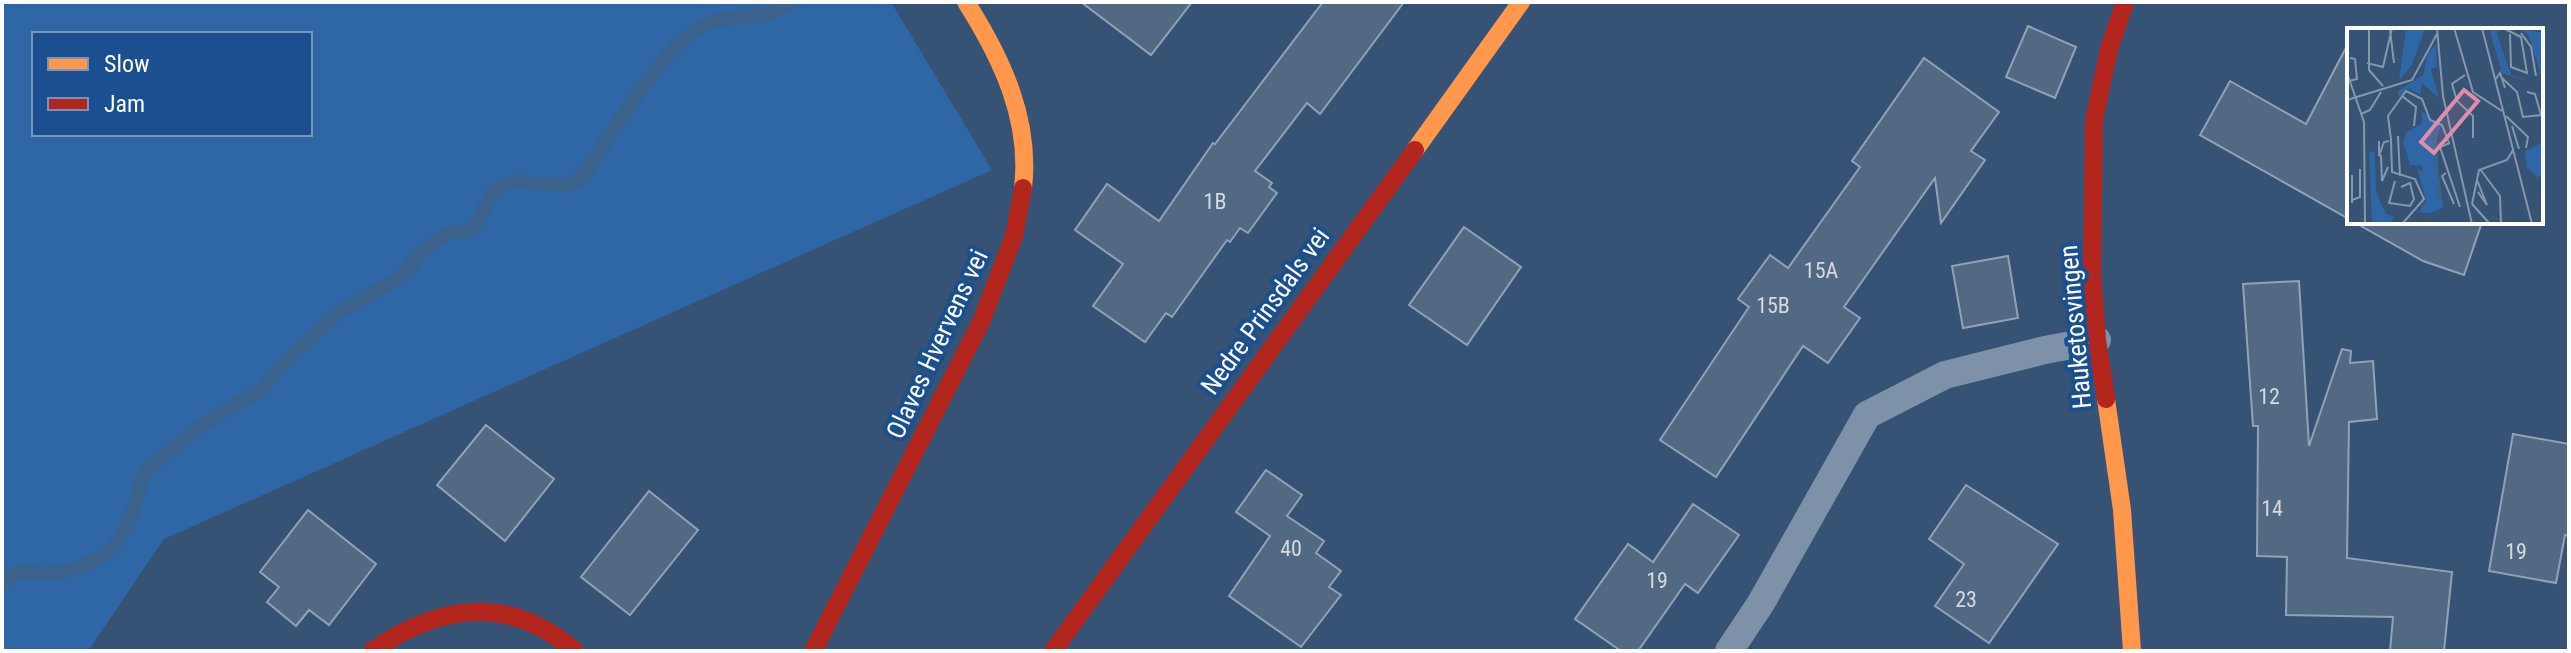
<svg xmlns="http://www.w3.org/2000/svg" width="2571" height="653" viewBox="0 0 2571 653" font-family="'Roboto Condensed',sans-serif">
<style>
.green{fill:#2f66a5;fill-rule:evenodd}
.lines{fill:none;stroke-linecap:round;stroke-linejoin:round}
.stream{stroke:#3b618d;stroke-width:14}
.building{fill:#526984;stroke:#92a2b6;stroke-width:2}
.lane{stroke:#7d92a8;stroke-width:28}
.slow{stroke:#ff974d;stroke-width:18}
.jam{stroke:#b3261e;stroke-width:18}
.labels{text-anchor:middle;stroke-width:8;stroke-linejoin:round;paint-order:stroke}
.number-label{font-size:22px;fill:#d4dae0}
.street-label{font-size:26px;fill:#fff;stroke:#1b4f8f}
.inset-river{fill:none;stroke:#3b618d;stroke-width:4}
.inset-road{fill:none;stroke:#8697ac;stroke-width:2}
.view{fill:#e08cad;fill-opacity:0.15;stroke:#e08cad;stroke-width:4}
.inset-edge{fill:none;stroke:#fff;stroke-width:4}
</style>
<rect width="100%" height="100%" fill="#365274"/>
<path class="green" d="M 2,2 L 891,2 L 992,170 L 164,539 L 88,651 L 2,651 ZM 34,34 L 310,34 L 310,134 L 34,134 Z"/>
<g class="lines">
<path class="stream" d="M 2,584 L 9,577 L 24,571 L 47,574 L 76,569 L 103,556 L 118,541 L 131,518 L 145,471 L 201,426 L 264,387 L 280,367 L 337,313 L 396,280 L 409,269 L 419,254 L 438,239 L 450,233 L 469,231 L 477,223 L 492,193 L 505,184 L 516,181 L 568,186 L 583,177 C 608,138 663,45 702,26 C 731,12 761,24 791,2"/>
</g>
<g class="building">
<path d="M 1081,2 L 1192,2 L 1151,55 Z"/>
<path d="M 1323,2 L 1404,2 L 1320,114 L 1307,103 L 1255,171 L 1272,183 L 1269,187 L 1277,193 L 1248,233 L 1240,228 L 1230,242 L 1227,240 L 1172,317 L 1166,313 L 1145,342 L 1093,306 L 1123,264 L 1075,230 L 1107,184 L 1159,221 L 1213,143 L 1215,144 Z"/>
<path d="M 2028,26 L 2076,47 L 2055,98 L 2006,77 Z"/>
<path d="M 2349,42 L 2349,219 L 2200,135 L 2230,81 L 2306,124 Z"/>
<path d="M 1924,58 L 1999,112 L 1971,151 L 1985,160 L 1941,223 L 1935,178 L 1844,307 L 1860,318 L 1828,363 L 1803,346 L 1716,477 L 1660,440 L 1749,307 L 1738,299 L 1770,255 L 1788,268 L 1860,167 L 1852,161 Z"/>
<path d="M 2354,222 L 2482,222 L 2464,275 L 2423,261 Z"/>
<path d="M 1464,227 L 1521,267 L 1467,345 L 1409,305 Z"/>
<path d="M 2008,256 L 2018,318 L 1963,328 L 1952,266 Z"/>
<path d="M 2299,281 L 2309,446 L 2342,349 L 2351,351 L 2350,363 L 2373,361 L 2377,419 L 2349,422 L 2347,558 L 2452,572 L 2444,651 L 2390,651 L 2393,617 L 2286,615 L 2287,557 L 2257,556 L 2258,426 L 2253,426 L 2243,284 Z"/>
<path d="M 486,425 L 554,479 L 505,541 L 437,485 Z"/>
<path d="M 2513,434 L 2569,444 L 2569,536 L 2565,535 L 2556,583 L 2489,571 Z"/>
<path d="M 1266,470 L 1302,495 L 1287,516 L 1324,541 L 1316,553 L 1341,571 L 1329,587 L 1341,595 L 1301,647 L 1229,596 L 1270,536 L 1236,512 Z"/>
<path d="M 1966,485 L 2058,544 L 1989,643 L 1935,606 L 1964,564 L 1929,539 Z"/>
<path d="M 649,491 L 698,530 L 630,615 L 581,577 Z"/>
<path d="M 1693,504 L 1739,535 L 1698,593 L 1685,584 L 1638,651 L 1621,651 L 1575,619 L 1628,544 L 1653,562 Z"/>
<path d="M 308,510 L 376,564 L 329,625 L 309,610 L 296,626 L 267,602 L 279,587 L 260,572 Z"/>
</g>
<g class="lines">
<path class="lane" d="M 1729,651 L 1761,603 L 1867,415 L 1945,375 L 2045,350 L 2097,340"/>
<g class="slow">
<path d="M 966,2 C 1002,59 1031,120 1023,188"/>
<path d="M 1415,150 L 1521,2"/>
<path d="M 2106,399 L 2122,510 L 2132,651"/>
</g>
<g class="jam">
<path d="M 2106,399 L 2097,340 L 2092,275 L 2094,120 L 2109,49 L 2125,2"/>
<path d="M 372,651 C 440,604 509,594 575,651"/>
<path d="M 813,651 L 981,322 L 1014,236 L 1023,188"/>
<path d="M 1053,651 L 1415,150"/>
</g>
</g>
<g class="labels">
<g class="number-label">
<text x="1215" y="209">1B</text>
<text x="1821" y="278">15A</text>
<text x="1773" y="313">15B</text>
<text x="2269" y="404">12</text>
<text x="2272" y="516">14</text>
<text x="1291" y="556">40</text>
<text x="2516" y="559">19</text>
<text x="1657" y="588">19</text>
<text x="1966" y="607">23</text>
</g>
<g class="street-label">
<text transform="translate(1265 311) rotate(-54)" y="9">Nedre Prinsdals vei</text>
<text transform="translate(2075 327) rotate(-95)" y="9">Hauketosvingen</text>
<text transform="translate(937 344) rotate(-65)" y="9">Olaves Hvervens vei</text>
</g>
</g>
<g transform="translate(2347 28)">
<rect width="196" height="196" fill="#365274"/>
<path d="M 59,0 L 78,0 L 65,37 L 52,52 ZM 142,0 L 153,0 L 150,6 L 164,47 L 188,56 L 155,45 ZM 171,0 L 196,5 L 196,54 L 181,6 ZM 89,16 L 90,39 L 84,41 L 92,70 L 75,55 L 73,67 L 62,60 L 52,69 L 51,63 L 76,47 L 81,25 ZM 75,83 L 94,97 L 87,120 L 96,180 L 82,185 L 72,184 L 79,172 L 70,140 L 75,144 L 76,138 L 63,137 L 56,114 L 59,105 L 75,95 ZM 196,114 L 196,148 L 190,149 L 180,140 L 178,123 ZM 28,123 L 29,164 L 39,186 L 47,189 L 43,196 L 25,196 L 22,125 Z" fill="#2f66a5"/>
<path class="inset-river" d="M 87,96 L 90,146M 90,148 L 94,175"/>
<path class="inset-road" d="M 22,0 L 22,42 L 36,58M 90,0 L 96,68 L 125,196M 107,0 L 126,64 L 155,83M 135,0 L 185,196M 156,0 L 174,9 L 180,45 L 164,39 L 163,6M 43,2 L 47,35M 174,5 L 184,19 L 189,48M 20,35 L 36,39 L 45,0M 0,45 L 17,94 L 18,196M 118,47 L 105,56 L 110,73 L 126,88 L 126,110M 155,50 L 170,64 L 176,89 L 194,87 L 188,66 L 180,64M 148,52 L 153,45 L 158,60M 2,53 L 10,51 L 8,31 L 3,30M 55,68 L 69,79 L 67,98M 0,72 L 65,52 L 90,6M 14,86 L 23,82 L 34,64M 159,88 L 181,109 L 179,120M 165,98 L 172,121M 51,108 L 53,148M 44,112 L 41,88 L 59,63 L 75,71 L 83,92 L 95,97 L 102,115M 32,113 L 32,128 L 37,114 L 42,113M 103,115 L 93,119 L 113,179M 44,117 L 44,112 L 45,144 L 68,151 L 77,171 L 55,196M 34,127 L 35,153 L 41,139M 133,141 L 153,168 L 154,196M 99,145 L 95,148 L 107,176M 130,152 L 140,177 L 131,164M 48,153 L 42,175 L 63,178 L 67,171 L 63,155 L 54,159M 5,172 L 13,169 L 13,141M 5,175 L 5,147M 125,176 L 132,142 L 160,132 L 166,122M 125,176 L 143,196"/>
<path class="view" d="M 117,62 L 131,73 L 87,125 L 74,114 Z"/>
<rect width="196" height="196" class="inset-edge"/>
</g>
<rect width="2571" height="653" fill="none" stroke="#ffffff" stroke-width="8"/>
<rect x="32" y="32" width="280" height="104" fill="#1b4f8f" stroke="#7695bc" stroke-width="2"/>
<rect x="48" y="58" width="40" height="12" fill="#ff974d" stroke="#7695bc" stroke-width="2"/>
<text x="104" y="72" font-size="24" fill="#ffffff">Slow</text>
<rect x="48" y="98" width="40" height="12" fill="#b3261e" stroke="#7695bc" stroke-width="2"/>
<text x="104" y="112" font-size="24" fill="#ffffff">Jam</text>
</svg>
